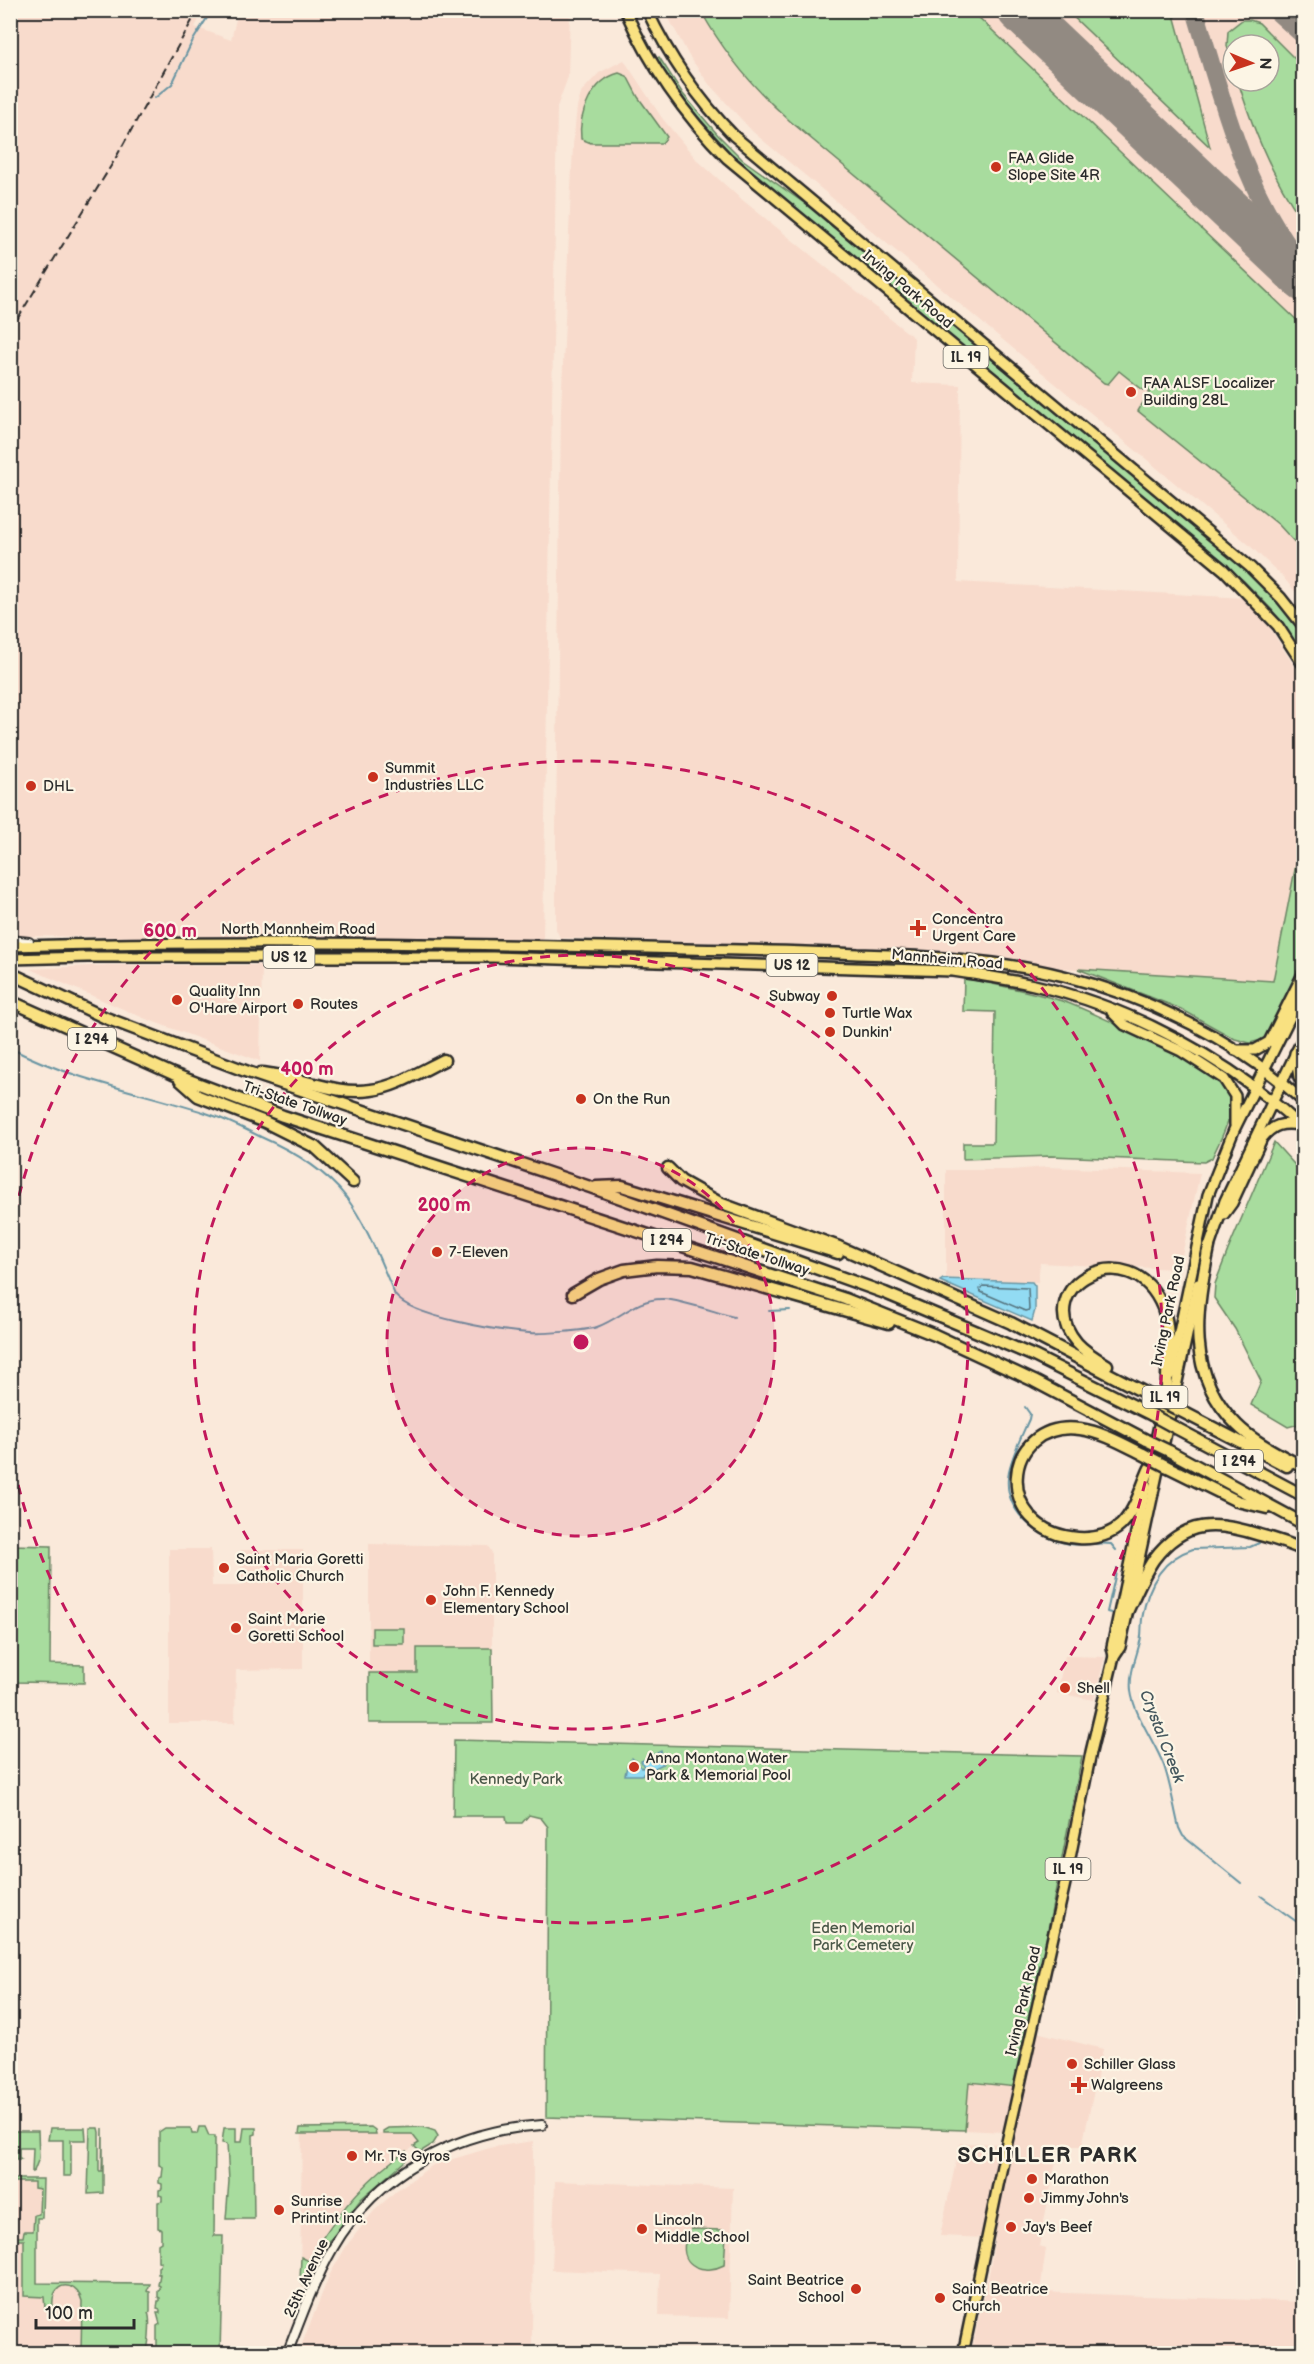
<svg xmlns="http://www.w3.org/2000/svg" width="1314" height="2364" viewBox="0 0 1314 2364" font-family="'Balsamiq Sans',sans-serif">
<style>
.built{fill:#f8dbcc;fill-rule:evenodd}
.green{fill:#a8dc9e;stroke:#6a8464;stroke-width:1.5}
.water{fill:#92dbf3;stroke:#6995a3;stroke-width:1.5}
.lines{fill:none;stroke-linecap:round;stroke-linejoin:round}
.shore{stroke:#54717b;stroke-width:1.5}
.stream{stroke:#6995a3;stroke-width:2}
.taxiway{stroke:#928a82;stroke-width:18}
.runway{stroke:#928a82;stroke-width:44}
.minor-casing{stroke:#2b2b2b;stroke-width:12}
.major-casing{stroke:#2b2b2b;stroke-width:14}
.highway-casing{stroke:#2b2b2b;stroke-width:15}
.minor{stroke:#fcf5e5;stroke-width:8}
.major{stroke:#f9e181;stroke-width:9}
.highway{stroke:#f9e181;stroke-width:10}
.rail{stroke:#2b2b2b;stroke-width:2;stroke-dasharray:9 4.5;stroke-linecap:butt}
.highway-bridge-casing{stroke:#2b2b2b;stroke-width:15;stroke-linecap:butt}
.highway-bridge{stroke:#f9e181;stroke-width:10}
.ring{fill:none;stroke:#c2185b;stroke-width:3;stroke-dasharray:10 8}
.poi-dot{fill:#c8321e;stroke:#fcf5e5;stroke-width:2}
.labels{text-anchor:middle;stroke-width:4.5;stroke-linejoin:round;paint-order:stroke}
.shield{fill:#fcf5e5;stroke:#6a6863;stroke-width:1.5}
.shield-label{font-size:14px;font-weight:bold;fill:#2b2b2b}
.poi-label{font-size:15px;fill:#2b2b2b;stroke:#fcf5e5;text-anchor:start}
.street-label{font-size:15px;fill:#2b2b2b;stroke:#fcf5e5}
.park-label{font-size:15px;fill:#4a5748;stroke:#fcf5e5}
.water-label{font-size:16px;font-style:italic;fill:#45575d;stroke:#fcf5e5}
.district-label{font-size:21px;font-weight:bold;letter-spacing:1.5px;fill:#2b2b2b;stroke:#fcf5e5}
.centre{fill:#c2185b;stroke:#fcf5e5;stroke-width:3}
.ring-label{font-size:18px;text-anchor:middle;font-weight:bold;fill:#c2185b;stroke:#fcf5e5;stroke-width:4.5;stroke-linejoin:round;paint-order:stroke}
</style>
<rect width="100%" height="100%" fill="#fae9da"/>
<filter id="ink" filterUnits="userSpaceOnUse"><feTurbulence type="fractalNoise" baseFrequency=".0167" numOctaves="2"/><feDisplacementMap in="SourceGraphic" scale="12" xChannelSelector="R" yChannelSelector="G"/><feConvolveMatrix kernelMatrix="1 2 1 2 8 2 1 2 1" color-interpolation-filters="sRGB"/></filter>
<g filter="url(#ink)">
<g class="built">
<path d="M 11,11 L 203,11 L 195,27 L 231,40 L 238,11 L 570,11 L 568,77 L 557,107 L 543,940 L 11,936 Z"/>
<path d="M 665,11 L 1303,11 L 1303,601 L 1282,576 L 1247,543 L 753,132 L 709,84 L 689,56 ZM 1233,45 L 1269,45 L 1269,81 L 1233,81 Z"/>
<path d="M 624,60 L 662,118 L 697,160 L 740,198 L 914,338 L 912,383 L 960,385 L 958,582 L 1245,598 L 1270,628 L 1303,680 L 1303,829 L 1273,981 L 1045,967 L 969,953 L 903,949 L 560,938 L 556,929 L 556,832 L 561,409 L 573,145 L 577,107 L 582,91 L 599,73 Z"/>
<path d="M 109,965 L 262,965 L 260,1061 L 146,1019 L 30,969 Z"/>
<path d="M 1046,1167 L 1200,1173 L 1179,1269 L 1132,1267 L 1115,1264 L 1097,1266 L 1040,1263 L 1038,1282 L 946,1278 L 946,1170 L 1011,1170 Z"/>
<path d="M 369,1544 L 488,1546 L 492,1553 L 492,1648 L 417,1648 L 417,1673 L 369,1673 Z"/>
<path d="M 169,1549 L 211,1549 L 212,1586 L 241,1586 L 241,1550 L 303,1550 L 303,1669 L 236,1670 L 235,1723 L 169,1723 Z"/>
<path d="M 1065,1656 L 1105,1657 L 1094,1700 L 1057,1693 Z"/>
<path d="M 1029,2030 L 1103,2049 L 1082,2146 L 1059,2146 L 1039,2246 L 1046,2248 L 1040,2292 L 1303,2302 L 1303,2353 L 971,2353 L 990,2269 L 1016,2094 L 1005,2132 L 965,2130 L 968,2081 Z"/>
<path d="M 302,2127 L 371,2127 L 377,2134 L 383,2134 L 388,2128 L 423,2127 L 435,2131 L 438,2136 L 435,2142 L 421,2151 L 417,2151 L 414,2147 L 407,2151 L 408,2157 L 405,2161 L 361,2199 L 325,2247 L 316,2248 L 312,2256 L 317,2259 L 317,2263 L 306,2286 L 300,2281 Z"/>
<path d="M 533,2141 L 532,2353 L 298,2354 L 330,2274 L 347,2245 L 374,2211 L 397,2190 L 433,2165 L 493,2147 Z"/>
<path d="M 960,2143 L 1004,2144 L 986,2238 L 940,2236 Z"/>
<path d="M 11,2179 L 43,2179 L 42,2218 L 37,2218 L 37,2283 L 86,2283 L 85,2353 L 11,2354 Z"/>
<path d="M 555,2181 L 733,2188 L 729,2318 L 659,2316 L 660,2274 L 552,2270 Z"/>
</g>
<g class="green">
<path d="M 701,11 L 972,11 L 1303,326 L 1303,547 L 1299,547 L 1279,525 L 1138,411 L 1150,391 L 1147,388 L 1143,390 L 1119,371 L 1108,384 L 1104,383 L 790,121 C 754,89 724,53 701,11 Z"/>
<path d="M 1067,11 L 1173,11 L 1210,147 Z"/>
<path d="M 1242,20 L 1250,20 L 1259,23 L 1303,67 L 1303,221 C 1273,179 1253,130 1238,81 L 1269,81 L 1269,45 L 1233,45 L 1233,65 L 1227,46 L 1228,31 Z"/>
<path d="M 659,57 L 683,94 L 718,135 L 742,159 L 804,203 L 1257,580 L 1283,608 L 1303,636 L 1303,654 L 1272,610 L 1244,581 L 734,157 L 685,102 L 656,59 Z"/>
<path d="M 619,73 L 627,76 L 638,97 L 667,137 L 662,143 L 591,143 L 581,139 C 578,114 592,80 619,73 Z"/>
<path d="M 1303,829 L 1303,965 L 1272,1033 L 1261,1040 L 1250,1043 L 1235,1039 L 1181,1009 L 1078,969 L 1273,981 Z"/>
<path d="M 964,978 C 997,985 1030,991 1062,1001 C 1088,1009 1217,1069 1226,1089 C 1238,1112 1221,1137 1212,1158 L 1204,1162 L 1051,1156 L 963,1159 L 963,1143 L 993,1143 L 995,1012 L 963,1011 Z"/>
<path d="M 1274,1142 L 1303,1174 L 1303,1423 L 1288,1427 L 1251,1405 L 1261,1381 L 1235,1329 L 1214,1298 L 1215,1284 L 1228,1250 Z"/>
<path d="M 11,1545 L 51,1546 L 50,1664 L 84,1665 L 84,1683 L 11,1682 Z"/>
<rect x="372" y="1628" width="32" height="16"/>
<path d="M 417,1648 L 492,1648 L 493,1723 L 369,1723 L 369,1673 L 417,1673 Z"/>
<path d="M 454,1740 L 1082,1756 L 1017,2087 L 969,2082 L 965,2130 L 546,2117 L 548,1827 L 541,1818 L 529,1815 L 522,1823 L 507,1823 L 506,1816 L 453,1816 Z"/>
<path d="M 199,2127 L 205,2127 L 209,2136 L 215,2136 L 214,2236 L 223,2236 L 220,2353 L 158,2353 L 160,2348 L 157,2347 L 157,2326 L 160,2324 L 157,2313 L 160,2313 L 160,2310 L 157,2309 L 158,2301 L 160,2301 L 160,2298 L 158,2297 L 158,2290 L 160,2289 L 160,2286 L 158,2285 L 160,2274 L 158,2274 L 158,2267 L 160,2266 L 161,2262 L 158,2261 L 158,2244 L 161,2242 L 161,2229 L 158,2228 L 158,2202 L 162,2201 L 162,2196 L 159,2195 L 159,2190 L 162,2189 L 162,2184 L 159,2183 L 159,2178 L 162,2177 L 163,2167 L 159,2165 L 159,2132 L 165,2128 L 191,2128 L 192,2134 L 197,2134 Z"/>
<path d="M 371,2127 L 375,2130 L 376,2134 L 299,2134 L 300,2128 Z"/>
<path d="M 423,2127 L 435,2131 L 438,2136 L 433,2144 L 420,2152 L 414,2146 L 419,2143 L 412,2134 L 383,2134 L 383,2131 L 388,2128 Z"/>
<path d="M 11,2128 L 13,2131 L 38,2131 L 39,2158 L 34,2171 L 32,2172 L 33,2148 L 19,2148 L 19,2157 L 21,2159 L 16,2159 L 16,2151 L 11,2150 Z"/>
<path d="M 50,2128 L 85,2128 L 86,2140 L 71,2140 L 71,2176 L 63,2176 L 63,2140 L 48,2140 Z"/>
<path d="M 90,2128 L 98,2128 L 99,2132 L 99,2171 L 102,2171 L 103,2128 L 103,2193 L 88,2194 Z"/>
<path d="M 224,2128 L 236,2128 L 236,2142 L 242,2142 L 244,2128 L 256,2128 L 256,2134 L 253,2135 L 254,2219 L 226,2219 L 229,2181 L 227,2144 L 222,2143 Z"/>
<path d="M 406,2151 L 408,2157 L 405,2161 L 361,2199 L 325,2247 L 316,2248 C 340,2209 368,2177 406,2151 Z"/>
<path d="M 11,2179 L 43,2179 L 42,2218 L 37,2218 L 37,2283 L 150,2284 L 147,2291 L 150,2292 L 150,2312 L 148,2313 C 151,2318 149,2344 147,2349 L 149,2353 L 81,2353 L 82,2301 C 79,2287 61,2278 54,2295 C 52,2299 53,2305 53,2309 L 45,2309 L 44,2297 L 24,2296 L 24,2240 L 11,2240 L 11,2237 L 23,2237 L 24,2231 L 33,2231 L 34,2215 L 39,2214 L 40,2189 L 34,2188 L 34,2182 L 11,2182 Z"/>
<path d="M 691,2229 L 722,2230 L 726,2235 L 724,2265 C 705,2275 680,2267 685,2242 C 686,2238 689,2233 691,2229 Z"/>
<path d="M 312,2256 L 317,2259 L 317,2263 L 308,2284 L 304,2286 L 300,2281 L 301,2257 L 309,2261 Z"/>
</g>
<g class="water">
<path d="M 943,1279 L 1032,1282 L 1035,1286 L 1035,1310 L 1032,1321 L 940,1281 Z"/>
<path d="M 661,1751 L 663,1757 L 660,1759 L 663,1764 L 641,1775 L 625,1775 L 627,1766 L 632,1758 L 642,1768 L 644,1767 L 641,1761 Z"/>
</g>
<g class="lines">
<path class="shore" d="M 983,1286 L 1028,1288 L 1029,1310 L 1025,1311 L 981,1292 L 980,1289 Z"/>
<g class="stream">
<path d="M 155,98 L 172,84 L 192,42 L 212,10"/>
<path d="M 10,1048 C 72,1080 141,1092 206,1113 C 225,1119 243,1128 261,1137 C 293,1151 324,1169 346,1197 C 368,1227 380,1261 395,1295 C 411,1317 500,1331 529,1333 C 542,1334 585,1331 597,1327 C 620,1319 637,1298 663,1299 C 681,1300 715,1312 734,1317"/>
<path d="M 769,1311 L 790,1310"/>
<path d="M 1025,1407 L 1030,1414 L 1029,1419 C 1022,1435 1013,1453 1009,1471 C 1001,1509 1036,1538 1070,1544 C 1084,1546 1097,1542 1111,1544 L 1116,1550"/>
<path d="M 1111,1613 L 1107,1612 L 1117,1568"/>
<path d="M 1241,1883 L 1183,1836 L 1179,1828 C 1174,1808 1171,1786 1164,1766 C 1155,1742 1134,1715 1131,1691 C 1129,1674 1136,1658 1140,1642 C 1142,1634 1141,1627 1142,1619 C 1147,1588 1161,1559 1193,1549 L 1250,1547 L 1259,1543"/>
<path d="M 1261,1896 L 1304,1927"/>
</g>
<g class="taxiway">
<path d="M 1195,10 C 1222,98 1244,194 1304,267"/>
<path d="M 1275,10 L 1304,36"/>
</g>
<path class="runway" d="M 1019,10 L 1304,280"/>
<defs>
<g id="minor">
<path d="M 10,940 L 29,942"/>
<path d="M 287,2354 C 301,2318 314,2281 333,2248 C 377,2172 457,2130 542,2125"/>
</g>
<g id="major">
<path d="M 625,10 C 650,66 684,115 727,158 L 1224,570 L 1278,626 L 1304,666"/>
<path d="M 647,10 C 669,57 698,99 734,136 L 1250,567 L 1281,598 L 1304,627"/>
<path d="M 10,946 C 235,940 460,943 685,949 C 743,950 800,951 858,954 C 927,956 996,959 1064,976 C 1151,998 1238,1041 1304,1102"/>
<path d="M 10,959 L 87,957 L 493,957 L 953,971 C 980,975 1007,979 1034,985 C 1131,1007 1231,1060 1304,1129"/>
<path d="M 1112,1012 L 1125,1025 L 1181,1051 L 1224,1079 L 1235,1096 L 1235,1125"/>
<path d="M 1235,1050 L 1255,1050 L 1269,1042 L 1304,972"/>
<path d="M 1295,1053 L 1299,1077 L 1304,1086"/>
<path d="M 1224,1214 L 1232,1203 L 1262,1138 C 1273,1125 1282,1122 1299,1125"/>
<path d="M 1207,1253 L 1225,1201 L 1304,1036"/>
<path d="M 1170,1375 L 1208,1195 L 1234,1130 L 1304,989"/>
<path d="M 1151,1463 L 1165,1397"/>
<path d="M 1114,1656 L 1112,1647 L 1146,1485"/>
<path d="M 963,2354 L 1007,2142 L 1065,1883 L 1091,1752 L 1114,1656 L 1120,1647 L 1198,1284"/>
</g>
<g id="highway">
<path d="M 10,973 L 106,1018 L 248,1072 L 590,1187 L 885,1293 L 1034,1356 L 1152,1415"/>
<path d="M 10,1001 L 173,1074 L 283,1116 L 845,1299 L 935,1335 L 1034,1381 L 1146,1440"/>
<path d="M 261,1073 C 297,1075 334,1096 371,1090 C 396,1087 421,1071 444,1060"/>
<path d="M 180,1080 L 198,1096 L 265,1122 L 315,1147 L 353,1182"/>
<path d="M 668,1168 L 681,1181 L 722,1204 L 839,1247 L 1011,1323 L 1155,1398"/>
<path d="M 596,1187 L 622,1186 L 838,1253"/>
<path d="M 1209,1247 C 1196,1311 1185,1374 1237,1425 C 1255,1443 1281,1455 1304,1468"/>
<path d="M 573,1294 L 599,1279 L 624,1270 L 657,1266 L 692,1267 L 889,1323"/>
<path d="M 1107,1365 C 1097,1359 1085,1352 1077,1343 C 1028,1286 1131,1230 1163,1308 C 1172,1333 1166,1365 1167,1391"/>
<path d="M 1177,1409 L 1287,1466"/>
<path d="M 1174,1427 L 1304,1496"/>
<path d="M 1169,1451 L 1304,1524"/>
<path d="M 1143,1454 C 1123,1444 1102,1432 1080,1429 C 1000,1419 992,1532 1078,1538 C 1094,1539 1109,1536 1121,1525 C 1136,1510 1141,1487 1150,1468"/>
<path d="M 1166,1466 L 1237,1501 L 1267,1508"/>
<path d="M 1127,1612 C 1135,1595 1143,1575 1154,1559 C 1184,1519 1217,1521 1260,1535 C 1275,1539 1290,1544 1304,1550"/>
</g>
</defs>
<use href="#minor" class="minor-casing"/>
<use href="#major" class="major-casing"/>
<use href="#highway" class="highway-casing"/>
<use href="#minor" class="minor"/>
<use href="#major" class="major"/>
<use href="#highway" class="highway"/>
<path class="rail" d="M 10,331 L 114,161 L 198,10"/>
<defs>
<g id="highway-bridge">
<path d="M 1155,1398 L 1177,1409"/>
<path d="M 1152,1415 L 1174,1427"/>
<path d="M 1146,1440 L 1169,1451"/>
<path d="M 1143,1454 L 1166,1466"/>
</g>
</defs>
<use href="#highway-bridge" class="highway-bridge-casing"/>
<use href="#highway-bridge" class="highway-bridge"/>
</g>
</g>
<circle cx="581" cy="1342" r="194" fill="#c2185b" fill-opacity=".12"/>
<g class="ring">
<circle cx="581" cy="1342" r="194"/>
<circle cx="581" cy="1342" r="387"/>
<path d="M11 1231A581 581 0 1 1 11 1453"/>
</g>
<g class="poi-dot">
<circle cx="996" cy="167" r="6"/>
<circle cx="1131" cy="392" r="6"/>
<circle cx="373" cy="777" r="6"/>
<circle cx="31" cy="786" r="6"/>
<path d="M915 919h6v6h6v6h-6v6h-6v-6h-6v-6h6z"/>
<circle cx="832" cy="996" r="6"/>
<circle cx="177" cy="1000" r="6"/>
<circle cx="298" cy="1004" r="6"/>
<circle cx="830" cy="1013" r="6"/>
<circle cx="830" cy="1032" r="6"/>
<circle cx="581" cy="1099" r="6"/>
<circle cx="437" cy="1252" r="6"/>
<circle cx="224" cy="1568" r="6"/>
<circle cx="431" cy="1600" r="6"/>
<circle cx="236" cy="1628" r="6"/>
<circle cx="1065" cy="1688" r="6"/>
<circle cx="634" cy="1767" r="6"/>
<circle cx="1072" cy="2064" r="6"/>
<path d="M1076 2076h6v6h6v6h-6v6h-6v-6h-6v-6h6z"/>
<circle cx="352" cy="2156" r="6"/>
<circle cx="1032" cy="2179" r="6"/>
<circle cx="1029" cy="2198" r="6"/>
<circle cx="279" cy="2210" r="6"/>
<circle cx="1011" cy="2227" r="6"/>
<circle cx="642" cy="2229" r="6"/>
<circle cx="856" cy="2289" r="6"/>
<circle cx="940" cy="2298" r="6"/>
</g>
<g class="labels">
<g class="shield">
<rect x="943.5" y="346" width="45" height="22" rx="4.5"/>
<rect x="263.5" y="946" width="51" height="22" rx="4.5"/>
<rect x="766.5" y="954" width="51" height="22" rx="4.5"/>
<rect x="68" y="1028" width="48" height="22" rx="4.5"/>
<rect x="643" y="1229" width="48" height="22" rx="4.5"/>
<rect x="1142.5" y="1386" width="45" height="22" rx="4.5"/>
<rect x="1215" y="1450" width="48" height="22" rx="4.5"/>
<rect x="1045.5" y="1858" width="45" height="22" rx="4.5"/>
</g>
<g class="shield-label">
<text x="966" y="362">IL 19</text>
<text x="289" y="962">US 12</text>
<text x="792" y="970">US 12</text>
<text x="92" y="1044">I 294</text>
<text x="667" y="1245">I 294</text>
<text x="1165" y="1402">IL 19</text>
<text x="1239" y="1466">I 294</text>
<text x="1068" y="1874">IL 19</text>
</g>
<g class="poi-label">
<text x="1008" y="163">FAA Glide<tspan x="1008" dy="17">Slope Site 4R</tspan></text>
<text x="1143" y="388">FAA ALSF Localizer<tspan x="1143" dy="17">Building 28L</tspan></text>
<text x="385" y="773">Summit<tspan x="385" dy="17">Industries LLC</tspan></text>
<text x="43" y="791">DHL</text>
<text x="932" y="924">Concentra<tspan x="932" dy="17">Urgent Care</tspan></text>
<text x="189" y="996">Quality Inn<tspan x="189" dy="17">O'Hare Airport</tspan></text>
<text x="820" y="1001" text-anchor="end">Subway</text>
<text x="310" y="1009">Routes</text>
<text x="842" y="1018">Turtle Wax</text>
<text x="842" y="1037">Dunkin'</text>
<text x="593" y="1104">On the Run</text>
<text x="449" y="1257">7-Eleven</text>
<text x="236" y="1564">Saint Maria Goretti<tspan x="236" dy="17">Catholic Church</tspan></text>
<text x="443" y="1596">John F. Kennedy<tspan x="443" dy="17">Elementary School</tspan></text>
<text x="248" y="1624">Saint Marie<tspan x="248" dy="17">Goretti School</tspan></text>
<text x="1077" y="1693">Shell</text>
<text x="646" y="1763">Anna Montana Water<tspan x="646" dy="17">Park &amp; Memorial Pool</tspan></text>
<text x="1084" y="2069">Schiller Glass</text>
<text x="1091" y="2090">Walgreens</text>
<text x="364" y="2161">Mr. T's Gyros</text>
<text x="1044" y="2184">Marathon</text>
<text x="1041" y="2203">Jimmy John's</text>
<text x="291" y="2206">Sunrise<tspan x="291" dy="17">Printint inc.</tspan></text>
<text x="654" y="2225">Lincoln<tspan x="654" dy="17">Middle School</tspan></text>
<text x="1023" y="2232">Jay's Beef</text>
<text x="844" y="2285" text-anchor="end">Saint Beatrice<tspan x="844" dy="17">School</tspan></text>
<text x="952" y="2294">Saint Beatrice<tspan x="952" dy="17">Church</tspan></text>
</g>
<g class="street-label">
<text transform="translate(908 289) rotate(40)" y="5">Irving Park Road</text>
<text x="298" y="934">North Mannheim Road</text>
<text transform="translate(947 959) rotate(5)" y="5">Mannheim Road</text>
<text transform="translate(295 1103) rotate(19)" y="5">Tri-State Tollway</text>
<text transform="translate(757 1254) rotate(18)" y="5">Tri-State Tollway</text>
<text transform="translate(1168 1311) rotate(-78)" y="5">Irving Park Road</text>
<text transform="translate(1023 2001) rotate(-77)" y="5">Irving Park Road</text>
<text transform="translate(306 2278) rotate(-65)" y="5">25th Avenue</text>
</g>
<g class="park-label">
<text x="516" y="1784">Kennedy Park</text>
<text x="863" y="1933">Eden Memorial<tspan x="863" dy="17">Park Cemetery</tspan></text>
</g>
<g class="water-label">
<text transform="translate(1163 1736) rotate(69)" y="6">Crystal Creek</text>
</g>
<g class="district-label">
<text x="1048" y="2162">SCHILLER PARK</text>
</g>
</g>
<circle cx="581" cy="1342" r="9" class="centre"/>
<g class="ring-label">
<text x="170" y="937">600 m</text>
<text x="307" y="1075">400 m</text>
<text x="444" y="1211">200 m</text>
</g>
<rect width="1314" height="2364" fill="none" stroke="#fcf5e5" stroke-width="36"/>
<rect x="18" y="18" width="1278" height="2328" fill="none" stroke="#2b2b2b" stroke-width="2" filter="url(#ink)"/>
<g transform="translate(1251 63) rotate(92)"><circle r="28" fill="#fcf5e5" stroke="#a8a49b" stroke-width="1.5"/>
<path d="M0-4.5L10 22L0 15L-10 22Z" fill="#c8321e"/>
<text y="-9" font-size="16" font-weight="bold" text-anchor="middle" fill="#2b2b2b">N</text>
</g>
<path d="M36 2319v9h98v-9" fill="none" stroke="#2b2b2b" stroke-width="3"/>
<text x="45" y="2319" font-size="18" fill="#2b2b2b" stroke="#fcf5e5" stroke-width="4.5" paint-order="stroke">100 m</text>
</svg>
